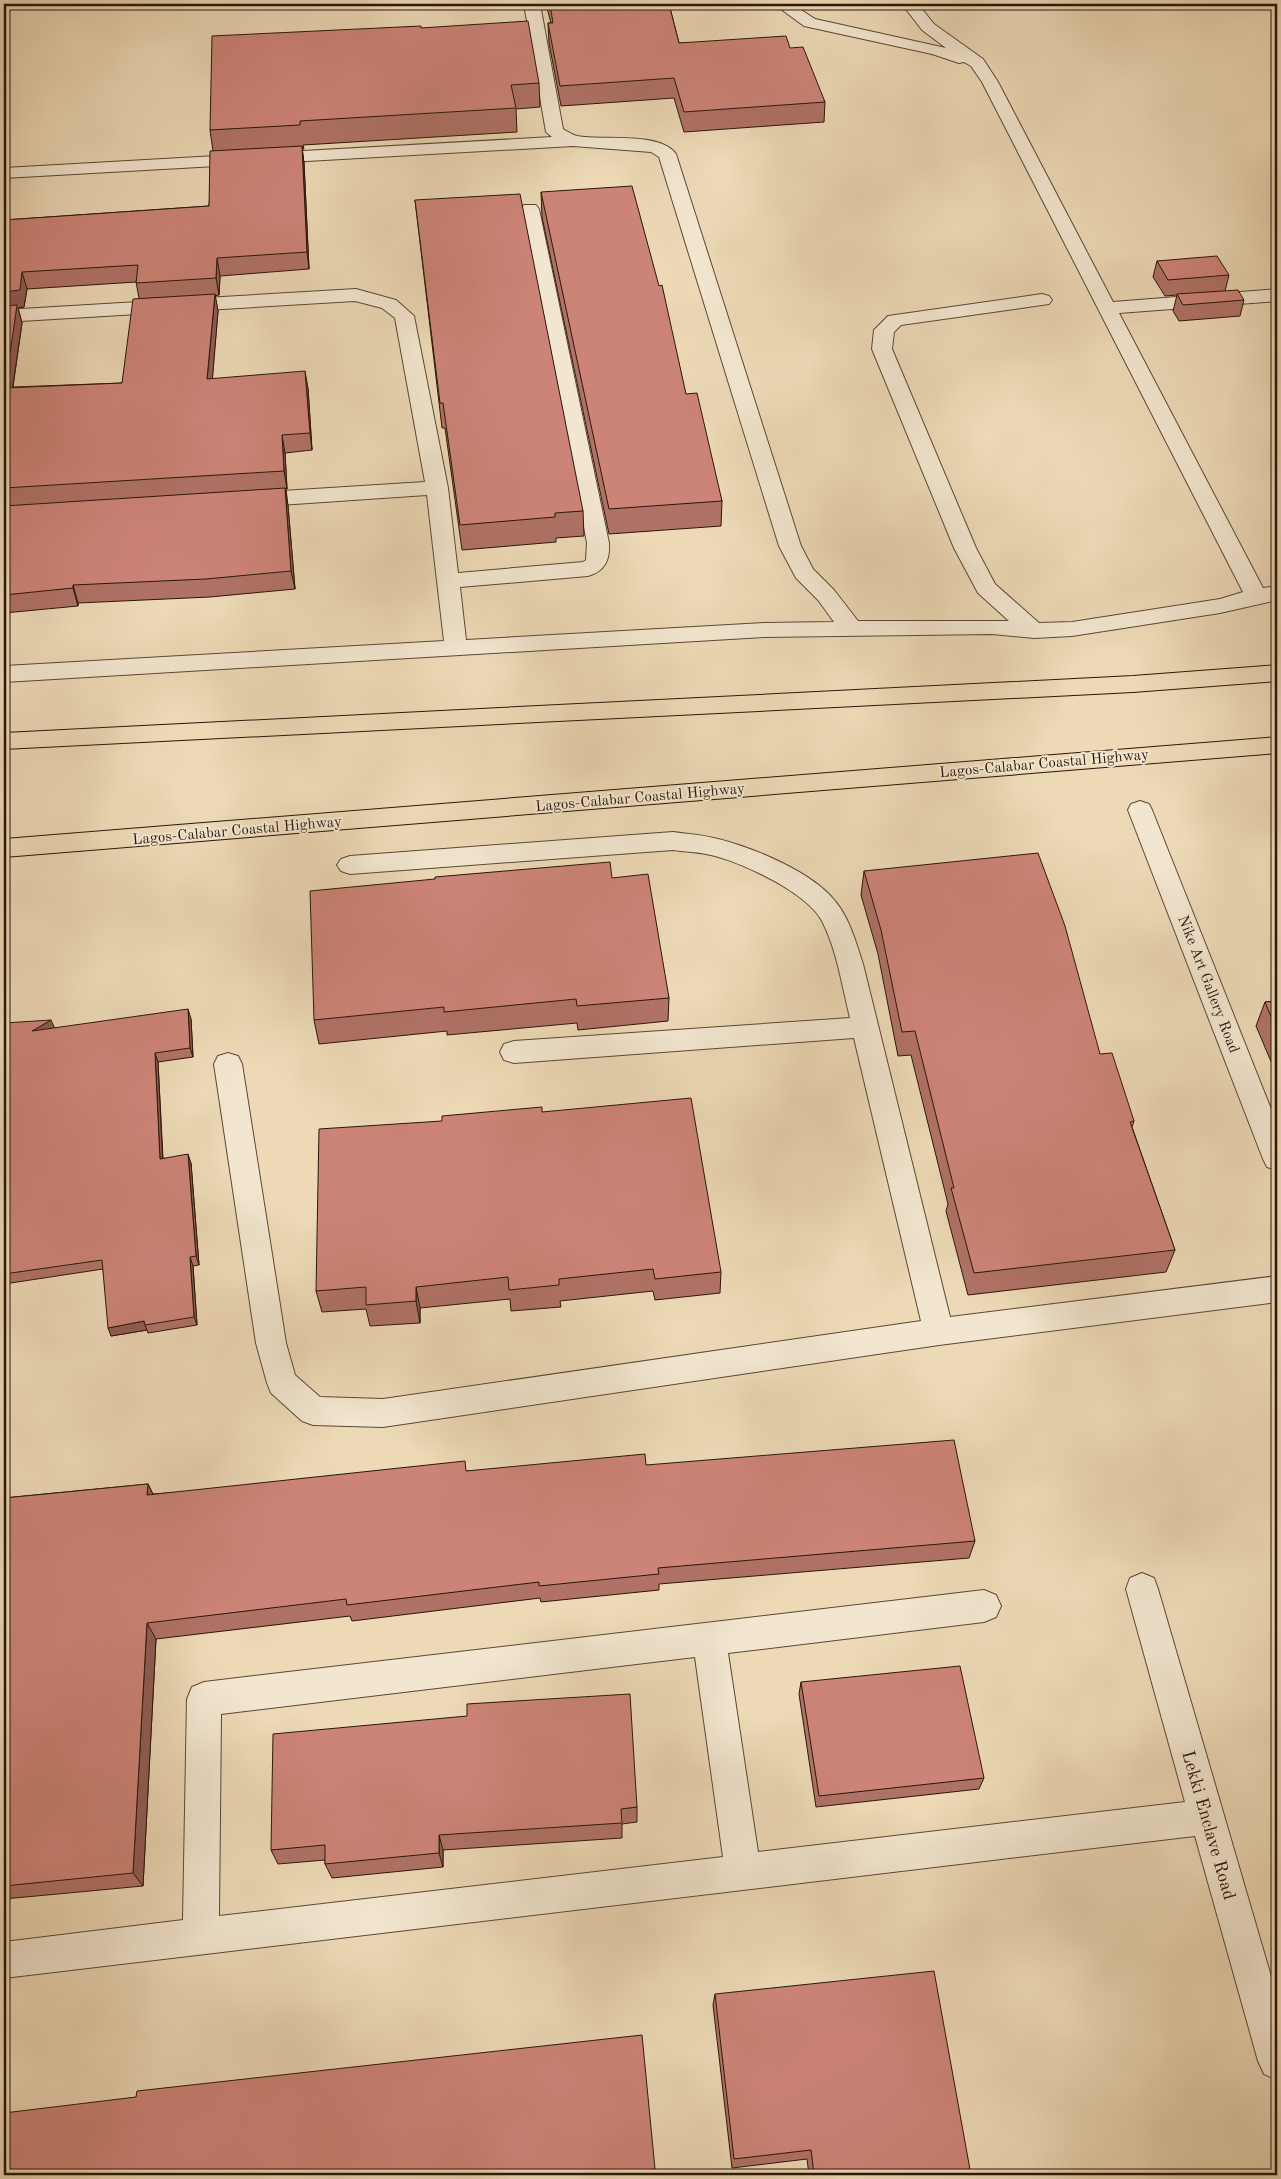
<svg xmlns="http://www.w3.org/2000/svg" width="1281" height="2179" viewBox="0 0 1281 2179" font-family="'Old Standard TT',serif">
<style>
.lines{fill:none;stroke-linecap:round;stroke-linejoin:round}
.minor-casing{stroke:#5b4735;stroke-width:2}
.highway-casing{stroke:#2a160a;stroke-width:2}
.minor{fill:#f3e6d0;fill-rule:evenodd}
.highway{fill:#edd9b6;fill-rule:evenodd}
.wall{fill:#b07267;stroke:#2a160a;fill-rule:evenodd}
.shaded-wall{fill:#905c54;stroke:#2a160a}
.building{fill:#cd8478;stroke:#2a160a}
.labels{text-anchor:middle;stroke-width:4;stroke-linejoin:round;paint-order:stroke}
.street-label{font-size:15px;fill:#2a160a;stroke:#f3e6d0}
.near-street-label{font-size:18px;fill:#2a160a;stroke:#f3e6d0}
</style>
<rect width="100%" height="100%" fill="#edd9b6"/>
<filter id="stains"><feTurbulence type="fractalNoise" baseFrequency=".004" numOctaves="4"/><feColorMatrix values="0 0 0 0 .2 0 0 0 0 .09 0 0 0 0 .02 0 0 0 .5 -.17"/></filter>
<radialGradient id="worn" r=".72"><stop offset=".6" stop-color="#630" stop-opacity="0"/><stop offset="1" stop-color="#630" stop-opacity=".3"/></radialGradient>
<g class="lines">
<defs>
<g id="minor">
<path d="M 524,4 L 540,4 L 563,129 C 568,132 573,135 577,136 C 602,141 660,131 676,154 L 801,546 L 813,569 L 834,590 L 858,621 L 1009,621 L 978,593 L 954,548 L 872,349 L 874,330 L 888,316 L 1042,294 L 1049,296 L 1052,300 L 1049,304 L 901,325 L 894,332 L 892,349 L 976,548 L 995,584 L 1039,623 L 1072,622 L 1220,599 L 1243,592 L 982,82 L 971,66 L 964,62 L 959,63 L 932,54 L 804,26 L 774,4 L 792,4 L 815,19 L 946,48 L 922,30 L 902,4 L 918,4 L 934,24 L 983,59 L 998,82 L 1113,302 L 1277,289 L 1277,301 L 1119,313 L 1263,588 L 1277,586 L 1277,600 L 1220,613 L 1072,636 L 1034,638 L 992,634 L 764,637 L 4,682 L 4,666 L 444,641 L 427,495 L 249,507 L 241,505 L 238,500 L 241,495 L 249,493 L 425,482 L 395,318 L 382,308 L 355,301 L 4,322 L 4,310 L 356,289 L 396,300 L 414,316 L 448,488 L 458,573 L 583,562 L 586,560 L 587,543 L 521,209 L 524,205 L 536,205 L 539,209 L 609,543 C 610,560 605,571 588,576 L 460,587 L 466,640 L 764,623 L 834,622 L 818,600 L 796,578 L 779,546 L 659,157 L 651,152 L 573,146 L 4,178 L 4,168 L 552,137 L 546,132 Z"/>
<path d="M 1140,801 L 1149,804 L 1152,810 L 1277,1124 L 1277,1170 L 1267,1167 L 1263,1159 L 1128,810 L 1131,804 Z"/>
<path d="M 673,832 C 688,834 704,835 718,839 C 754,848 812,872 835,901 C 850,919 856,943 863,964 L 950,1317 L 1277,1276 L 1277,1302 L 939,1345 L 383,1427 L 313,1425 L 302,1421 L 271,1393 L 267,1383 L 256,1343 L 214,1064 L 218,1056 L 228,1053 L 238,1056 L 242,1064 L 286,1343 L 295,1375 L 320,1397 L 383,1399 L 921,1321 L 854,1038 L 514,1063 L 504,1060 L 500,1052 L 504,1044 L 514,1041 L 850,1018 C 842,986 837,950 822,921 C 807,893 745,864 715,856 C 701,852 687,852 673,850 L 350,874 L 341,871 L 337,865 L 341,859 L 350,856 Z"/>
<path d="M 1142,1573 L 1154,1578 L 1158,1589 L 1277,1997 L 1277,2080 L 1264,2074 L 1258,2061 L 1195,1836 L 4,1978 L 4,1942 L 183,1920 L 187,1699 L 192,1687 L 204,1682 L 984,1590 L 996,1595 L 1001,1606 L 996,1617 L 984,1622 L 728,1653 L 758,1852 L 1185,1802 L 1126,1589 L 1130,1578 ZM 695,1657 L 723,1857 L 219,1916 L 221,1714 Z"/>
</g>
<g id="highway">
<path d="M 1277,665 L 1277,681 L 1133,692 L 4,749 L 4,733 L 1133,676 Z"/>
<path d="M 1277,737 L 1277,753 L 4,857 L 4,839 Z"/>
</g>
</defs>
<use href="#minor" class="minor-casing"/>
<use href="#highway" class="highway-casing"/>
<use href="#minor" class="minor"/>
<use href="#highway" class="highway"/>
</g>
<g class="wall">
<path d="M 546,4 L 669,4 L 679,43 L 790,48 L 825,102 L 824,122 L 684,132 L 674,98 L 561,106 L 549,43 L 548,23 L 551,23 Z"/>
<path d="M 421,28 L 539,83 L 540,107 L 516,109 L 517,132 L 303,145 L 304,149 L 302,149 L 304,163 L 309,269 L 220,276 L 219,295 L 215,296 L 218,311 L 212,379 L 308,388 L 312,450 L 285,453 L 287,489 L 286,489 L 288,506 L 295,589 L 210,597 L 78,603 L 78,606 L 4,613 L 4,220 L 209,206 L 213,151 L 210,130 ZM 136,282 L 139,298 L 122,383 L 13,387 L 22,323 L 18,308 L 24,307 L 27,289 Z"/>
<path d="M 541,192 L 686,394 L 722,501 L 721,526 L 609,534 L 542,217 Z"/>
<path d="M 415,200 L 583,511 L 584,536 L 556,538 L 556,542 L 462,550 L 445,428 L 442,428 Z"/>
<path d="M 1157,261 L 1229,275 L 1225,291 L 1244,300 L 1240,316 L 1179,321 L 1173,311 L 1177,295 L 1165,296 L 1153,277 Z"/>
<path d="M 864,871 L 1100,1054 L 1134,1121 L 1132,1127 L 1175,1250 L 1166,1272 L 968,1295 L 946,1211 L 948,1204 L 911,1055 L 898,1056 L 878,954 L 861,895 Z"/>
<path d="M 612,878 L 669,998 L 668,1021 L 578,1030 L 577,1023 L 447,1035 L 447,1031 L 319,1044 L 314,1020 Z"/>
<path d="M 1277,1001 L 1277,1071 L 1275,1071 L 1256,1026 L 1265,1002 Z"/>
<path d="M 191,1019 L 193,1057 L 158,1062 L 163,1158 L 191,1163 L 199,1265 L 193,1266 L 197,1325 L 148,1333 L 147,1330 L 111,1336 L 103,1269 L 4,1284 L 4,1023 L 55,1028 Z"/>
<path d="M 542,1112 L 721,1272 L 720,1293 L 655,1300 L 653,1291 L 560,1301 L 561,1307 L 511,1311 L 510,1299 L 420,1308 L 420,1323 L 370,1326 L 366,1309 L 322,1312 L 316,1291 L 442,1121 Z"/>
<path d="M 646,1465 L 975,1541 L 969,1558 L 659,1584 L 659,1590 L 541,1602 L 540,1598 L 352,1621 L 350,1616 L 156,1639 L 143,1886 L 4,1899 L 4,1498 L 148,1484 L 153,1494 L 467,1471 Z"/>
<path d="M 801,1682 L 984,1778 L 979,1789 L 816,1807 L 799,1694 Z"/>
<path d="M 637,1807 L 637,1822 L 622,1824 L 622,1838 L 443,1850 L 443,1867 L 332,1878 L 325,1864 L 325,1860 L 278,1864 L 271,1850 Z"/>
<path d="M 715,1994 L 971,2175 L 809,2175 L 807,2159 L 732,2168 L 713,2005 Z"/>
<path d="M 655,2169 L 655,2175 L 4,2175 Z"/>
</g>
<g class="shaded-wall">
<path d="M 302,146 L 304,163 L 309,269 L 307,252 Z"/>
<path d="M 217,258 L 220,276 L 219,295 L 216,278 Z"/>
<path d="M 22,272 L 27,289 L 24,307 L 18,308 L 22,323 L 10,405 L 5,388 L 4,292 Z"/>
<path d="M 215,294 L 218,311 L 211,397 L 207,379 Z"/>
<path d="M 305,371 L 308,388 L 312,450 L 310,433 Z"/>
<path d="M 282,435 L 285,453 L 287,489 L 284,471 Z"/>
<path d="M 285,488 L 288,506 L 295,589 L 291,571 Z"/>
<path d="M 73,585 L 78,603 L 78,606 L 73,588 Z"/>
<path d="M 188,1009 L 191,1019 L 193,1057 L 190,1048 Z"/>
<path d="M 51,1020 L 55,1029 L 32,1031 Z"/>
<path d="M 155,1053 L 158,1062 L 163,1168 L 160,1159 Z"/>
<path d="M 188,1154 L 191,1163 L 199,1265 L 196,1256 Z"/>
<path d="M 190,1257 L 193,1266 L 197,1325 L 194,1317 Z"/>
<path d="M 416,1287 L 420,1308 L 420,1323 L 416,1301 Z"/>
<path d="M 144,1321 L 145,1325 L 147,1330 L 111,1336 L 108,1328 Z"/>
<path d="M 148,1484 L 156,1501 L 147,1495 Z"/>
<path d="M 147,1623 L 156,1639 L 143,1886 L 133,1873 Z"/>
<path d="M 439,1835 L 443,1850 L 443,1867 L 439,1853 Z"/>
</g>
<g class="building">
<path d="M 550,4 L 669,4 L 679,43 L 786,36 L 790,48 L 803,47 L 825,102 L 684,112 L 674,78 L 560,86 L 548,23 L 553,23 Z"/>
<path d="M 528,21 L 539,83 L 511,85 L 516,108 L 300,121 L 300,125 L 210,130 L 212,36 L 421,26 L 421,28 Z"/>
<path d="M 302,146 L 307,252 L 217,258 L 216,278 L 136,283 L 138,265 L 22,272 L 20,290 L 4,292 L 4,220 L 209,206 L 210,151 Z"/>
<path d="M 632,186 L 659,286 L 662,285 L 686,394 L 697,393 L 722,501 L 609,509 L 541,192 Z"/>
<path d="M 520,194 L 583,511 L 555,513 L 555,517 L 460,525 L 443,403 L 440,403 L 415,200 Z"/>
<path d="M 1217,256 L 1229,275 L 1168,280 L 1157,261 Z"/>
<path d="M 1238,290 L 1244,300 L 1183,305 L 1177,294 Z"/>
<path d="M 215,294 L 207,379 L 305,371 L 310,433 L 282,435 L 284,471 L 4,488 L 4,306 L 17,305 L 5,388 L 122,383 L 133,299 Z"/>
<path d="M 285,488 L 291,571 L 206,579 L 73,585 L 73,588 L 4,595 L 4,506 Z"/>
<path d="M 1038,853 L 1065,926 L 1100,1054 L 1112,1053 L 1134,1121 L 1130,1122 L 1175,1250 L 974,1273 L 951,1188 L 954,1188 L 915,1031 L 902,1032 L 881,930 L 864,871 Z"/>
<path d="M 610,862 L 612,878 L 648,874 L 669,998 L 577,1006 L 576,999 L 444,1012 L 444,1007 L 314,1020 L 310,891 L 435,879 L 435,877 Z"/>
<path d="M 1277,1001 L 1277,1031 L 1265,1002 Z"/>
<path d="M 188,1009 L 190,1048 L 155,1053 L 160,1159 L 188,1154 L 196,1256 L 190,1257 L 194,1317 L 145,1325 L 144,1321 L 108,1328 L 102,1260 L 4,1274 L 4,1023 L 51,1020 L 32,1031 Z"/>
<path d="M 691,1098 L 721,1272 L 655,1279 L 653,1269 L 559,1279 L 559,1285 L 509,1290 L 508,1277 L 416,1287 L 416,1301 L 366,1305 L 366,1287 L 316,1291 L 319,1129 L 442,1121 L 442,1116 L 542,1107 L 542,1112 Z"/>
<path d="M 954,1440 L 975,1541 L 658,1568 L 659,1574 L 539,1586 L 539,1582 L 347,1605 L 346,1599 L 147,1623 L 133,1873 L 4,1886 L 4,1498 L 148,1484 L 147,1495 L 465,1461 L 466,1471 L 645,1454 L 646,1465 Z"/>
<path d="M 960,1666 L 984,1778 L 819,1796 L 801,1682 Z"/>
<path d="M 630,1694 L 637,1807 L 621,1809 L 622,1823 L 439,1835 L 439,1853 L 325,1864 L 325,1845 L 271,1850 L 273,1734 L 467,1716 L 467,1704 Z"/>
<path d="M 934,1971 L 971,2175 L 814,2175 L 811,2150 L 734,2159 L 715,1994 Z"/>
<path d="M 642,2035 L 655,2169 L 601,2175 L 4,2175 L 4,2113 L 136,2097 L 137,2091 Z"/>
</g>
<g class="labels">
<g class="street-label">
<text transform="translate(1044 763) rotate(-5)" y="5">Lagos-Calabar Coastal Highway</text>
<text transform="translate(640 797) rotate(-5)" y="5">Lagos-Calabar Coastal Highway</text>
<text transform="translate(237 830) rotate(-5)" y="5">Lagos-Calabar Coastal Highway</text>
<text transform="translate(1209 984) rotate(69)" y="5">Nike Art Gallery Road</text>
</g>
<g class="near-street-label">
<text transform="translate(1209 1825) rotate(74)" y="6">Lekki Enclave Road</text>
</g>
</g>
<rect width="1281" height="2179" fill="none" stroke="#edd9b6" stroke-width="20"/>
<rect x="5" y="5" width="1271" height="2169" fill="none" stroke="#2a160a" stroke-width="2.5"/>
<rect x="10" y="10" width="1261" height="2159" fill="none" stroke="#2a160a"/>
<rect width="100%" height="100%" filter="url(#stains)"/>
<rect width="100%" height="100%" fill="url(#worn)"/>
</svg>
